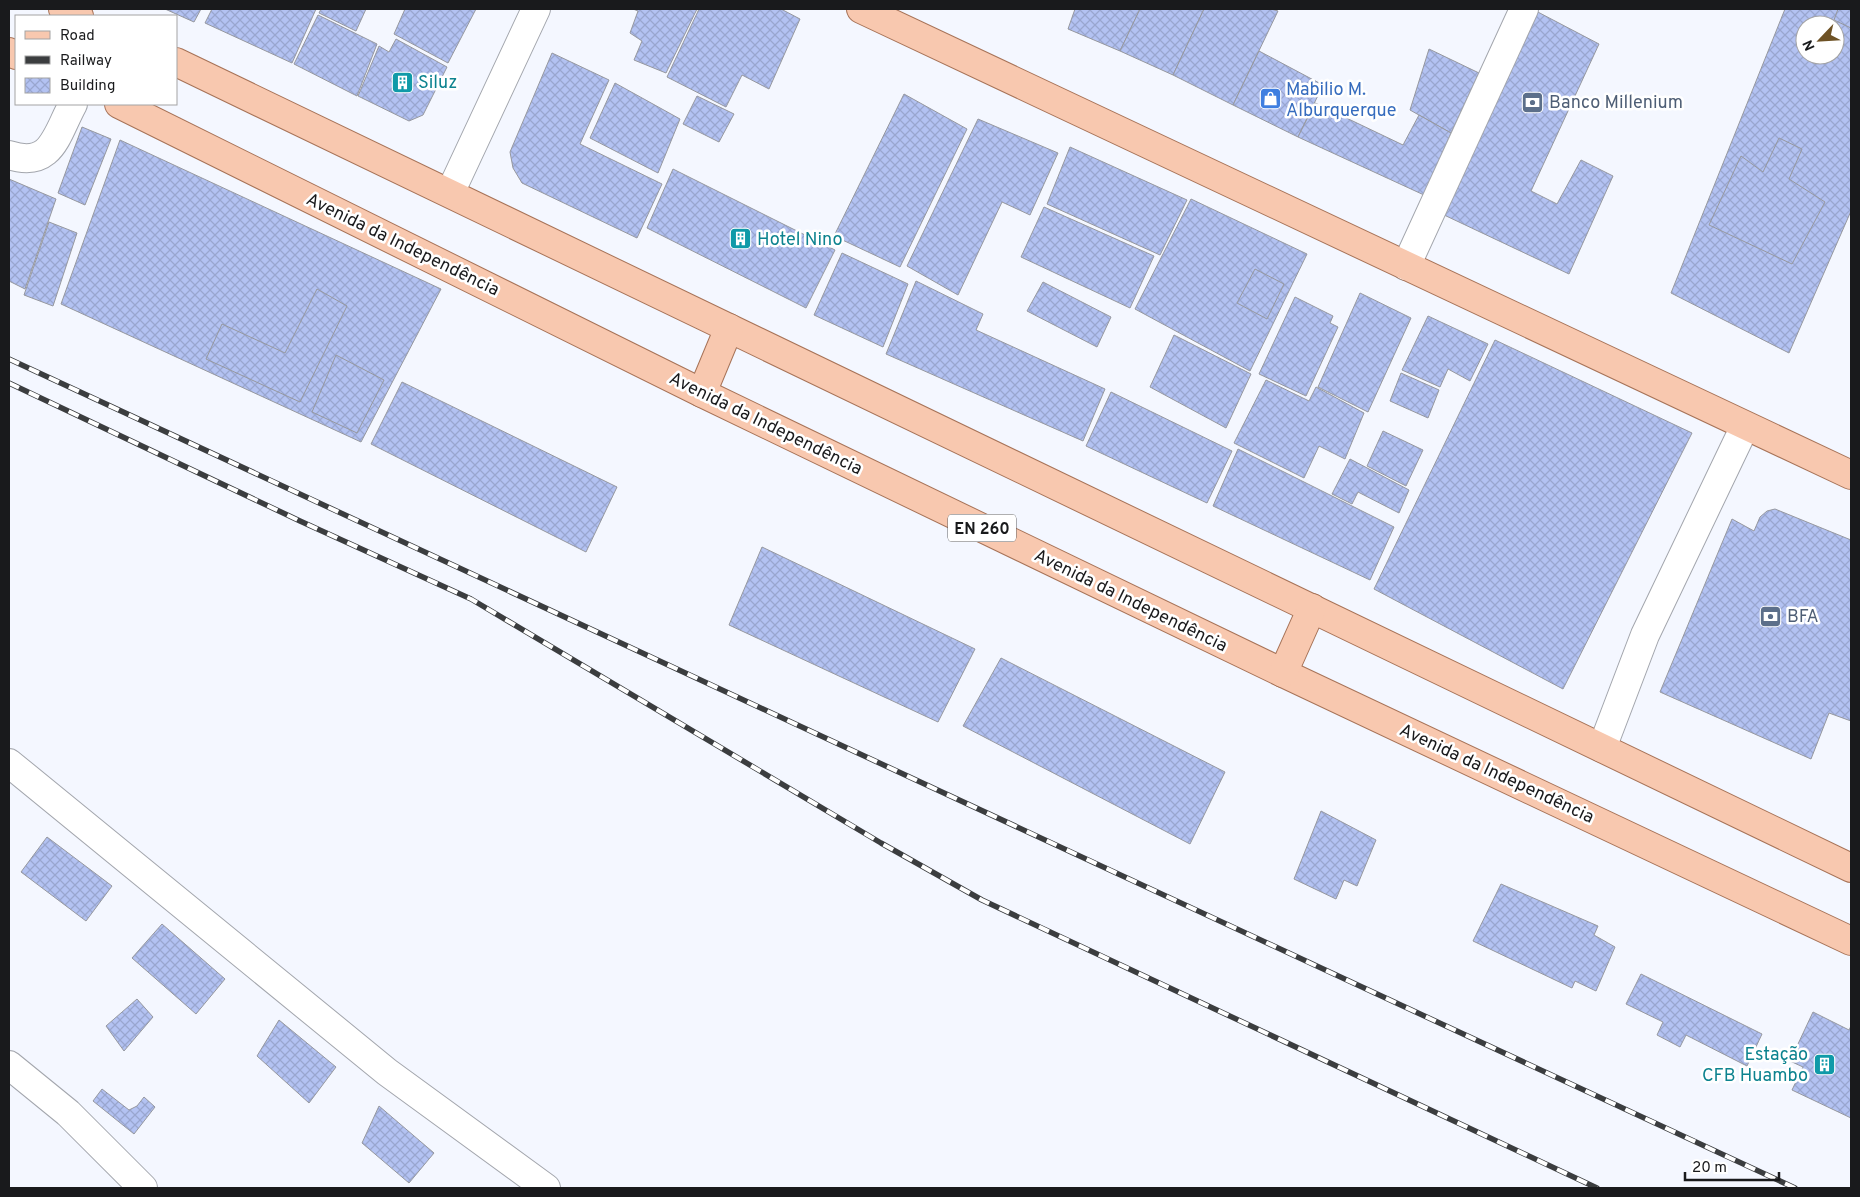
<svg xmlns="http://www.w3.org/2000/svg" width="1860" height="1197" viewBox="0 0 1860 1197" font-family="Overpass,sans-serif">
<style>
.building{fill:url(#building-cross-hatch);stroke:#96989f;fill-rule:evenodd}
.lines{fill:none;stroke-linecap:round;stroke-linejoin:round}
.minor-casing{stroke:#a3a6ad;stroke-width:30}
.major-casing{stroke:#a77358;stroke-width:30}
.minor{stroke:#fff;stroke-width:28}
.major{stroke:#f8c8af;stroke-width:28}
.rail-casing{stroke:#3b3d3f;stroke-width:5.5}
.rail{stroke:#fff;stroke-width:4;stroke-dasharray:11;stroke-linecap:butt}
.labels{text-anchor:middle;stroke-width:5;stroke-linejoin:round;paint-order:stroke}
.shield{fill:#fff;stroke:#5e5f60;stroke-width:1}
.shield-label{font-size:16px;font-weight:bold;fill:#191a1c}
.culture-label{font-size:18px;fill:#0d838f;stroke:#fff;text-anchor:start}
.shop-label{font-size:18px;fill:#366cbe;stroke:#fff;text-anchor:start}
.service-label{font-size:18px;fill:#4e5e75;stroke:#fff;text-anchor:start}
.street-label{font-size:18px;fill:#191a1c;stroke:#fff}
</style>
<defs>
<pattern id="building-cross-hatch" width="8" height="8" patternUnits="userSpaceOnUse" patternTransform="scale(1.25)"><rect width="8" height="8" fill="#b3c2f2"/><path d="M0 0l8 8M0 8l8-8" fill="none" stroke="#99a6cf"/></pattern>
</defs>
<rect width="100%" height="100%" fill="#f4f7ff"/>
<g class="building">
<path d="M 165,9 L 201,9 L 194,22 Z"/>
<path d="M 212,9 L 316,9 L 292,63 L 205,23 Z"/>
<path d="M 321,9 L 366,9 L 356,31 L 319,13 Z"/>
<path d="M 405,9 L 476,9 L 448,63 L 394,34 Z"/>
<path d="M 633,9 L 697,9 L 666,73 L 634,60 L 642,41 L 630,33 L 638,11 Z"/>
<path d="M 699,9 L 781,9 L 800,19 L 769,89 L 742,75 L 726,107 L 667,77 Z"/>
<path d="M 1075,9 L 1140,9 L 1120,51 L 1068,29 Z"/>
<path d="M 1140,9 L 1204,9 L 1173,75 L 1120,51 Z"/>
<path d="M 1204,9 L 1271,9 L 1278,11 L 1233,105 L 1173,75 Z"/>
<path d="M 1785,9 L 1851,9 L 1851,211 L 1789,353 L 1671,293 ZM 1805,25 L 1835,25 L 1835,55 L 1805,55 Z"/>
<path d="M 1838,9 L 1851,9 L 1851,28 L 1834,20 Z"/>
<path d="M 1534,10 L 1599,44 L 1531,191 L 1557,204 L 1581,160 L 1613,176 L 1569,274 L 1442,214 Z"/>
<path d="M 318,15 L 377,44 L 357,96 L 294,64 Z"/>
<path d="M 396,39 L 447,67 L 423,115 L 409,121 L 358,96 L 379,46 L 389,52 Z"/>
<path d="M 1429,49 L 1479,73 L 1451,133 L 1410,110 Z"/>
<path d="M 1259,51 L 1323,85 L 1298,137 L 1233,105 Z"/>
<path d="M 552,53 L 609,80 L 580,144 L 662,184 L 637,238 L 522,183 L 513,168 L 510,152 Z"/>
<path d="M 615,83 L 680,119 L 658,173 L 590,138 Z"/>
<path d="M 904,94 L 967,129 L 900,267 L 834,236 Z"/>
<path d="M 697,96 L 734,114 L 719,142 L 683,124 Z"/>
<path d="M 1315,103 L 1403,145 L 1419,115 L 1451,133 L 1424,195 L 1298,137 Z"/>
<path d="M 978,119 L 1058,153 L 1030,215 L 1002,202 L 958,295 L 907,266 Z"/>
<path d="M 82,127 L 111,139 L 85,205 L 58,193 Z"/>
<path d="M 1779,138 L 1802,149 L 1789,179 L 1825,202 L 1792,264 L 1709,225 L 1741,156 L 1763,172 Z"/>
<path d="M 120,140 L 441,289 L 361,442 L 61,304 Z"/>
<path d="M 1070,147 L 1187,200 L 1160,255 L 1047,204 Z"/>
<path d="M 673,169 L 835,250 L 806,308 L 647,228 Z"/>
<path d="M 9,179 L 56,199 L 25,289 L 9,281 Z"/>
<path d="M 1191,199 L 1307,254 L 1250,371 L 1135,309 Z"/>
<path d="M 1044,207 L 1154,256 L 1130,308 L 1021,257 Z"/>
<path d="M 49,222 L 77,233 L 53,306 L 24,295 Z"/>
<path d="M 842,253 L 908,284 L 883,347 L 814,315 Z"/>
<path d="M 1255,269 L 1284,284 L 1267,319 L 1237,303 Z"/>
<path d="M 916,281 L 983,314 L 976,330 L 1105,389 L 1083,441 L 886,354 Z"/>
<path d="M 1043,282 L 1111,317 L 1097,347 L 1027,311 Z"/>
<path d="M 317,289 L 347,306 L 300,402 L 206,359 L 222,324 L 285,353 Z"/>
<path d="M 1360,293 L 1411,318 L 1368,412 L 1318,387 Z"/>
<path d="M 1295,297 L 1333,316 L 1330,323 L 1338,327 L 1306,396 L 1259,374 Z"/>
<path d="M 1428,316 L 1488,344 L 1470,381 L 1448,369 L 1440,387 L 1402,370 Z"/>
<path d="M 1174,335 L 1251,374 L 1226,428 L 1150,387 Z"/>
<path d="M 1495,340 L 1692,433 L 1563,689 L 1374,589 Z"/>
<path d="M 336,355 L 384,380 L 357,433 L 312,412 Z"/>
<path d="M 1401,373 L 1439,390 L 1428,418 L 1390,401 Z"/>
<path d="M 1266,380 L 1309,401 L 1316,387 L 1364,413 L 1345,459 L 1319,446 L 1304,478 L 1234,443 Z"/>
<path d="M 402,382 L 617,487 L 586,552 L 371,444 Z"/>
<path d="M 1111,392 L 1232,451 L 1207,503 L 1086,446 Z"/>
<path d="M 1383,431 L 1423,450 L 1406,486 L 1367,466 Z"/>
<path d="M 1238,449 L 1394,527 L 1370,580 L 1213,506 Z"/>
<path d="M 1350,459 L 1409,490 L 1399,513 L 1358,492 L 1352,504 L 1332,494 Z"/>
<path d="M 1775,509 L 1851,540 L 1851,721 L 1829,713 L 1811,759 L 1660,692 L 1732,519 L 1754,531 L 1760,517 L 1767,511 Z"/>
<path d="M 762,547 L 975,649 L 938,722 L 729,625 Z"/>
<path d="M 1001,658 L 1225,772 L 1190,844 L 963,726 Z"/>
<path d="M 1321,811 L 1376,840 L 1357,886 L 1344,880 L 1336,899 L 1294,879 Z"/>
<path d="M 47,837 L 112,886 L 86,921 L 21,872 Z"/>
<path d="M 1501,884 L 1598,926 L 1594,935 L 1615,947 L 1596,991 L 1575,981 L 1572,988 L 1473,941 Z"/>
<path d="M 162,924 L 225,979 L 196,1014 L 132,958 Z"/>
<path d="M 1641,974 L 1762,1034 L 1747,1066 L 1686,1035 L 1680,1047 L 1657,1035 L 1663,1022 L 1626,1004 Z"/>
<path d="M 137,999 L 153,1017 L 124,1051 L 106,1026 Z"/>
<path d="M 1813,1012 L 1849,1030 L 1851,1026 L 1851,1118 L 1792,1090 L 1803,1067 L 1790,1061 Z"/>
<path d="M 279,1020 L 336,1067 L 309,1103 L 257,1056 Z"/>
<path d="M 102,1089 L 129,1110 L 137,1106 L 144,1097 L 155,1107 L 134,1134 L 93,1101 Z"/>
<path d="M 379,1106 L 434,1153 L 409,1183 L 362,1143 Z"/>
</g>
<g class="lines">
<defs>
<g id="minor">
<path d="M 9,155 C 52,169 56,135 73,104"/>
<path d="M 450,193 L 536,9"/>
<path d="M 1406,266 L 1524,9"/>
<path d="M 1602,748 L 1645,635 L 1745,426"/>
<path d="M 9,763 L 387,1072 L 546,1188"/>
<path d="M 9,1065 L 68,1113 L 143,1188"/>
</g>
<g id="major">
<path d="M 63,9 L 79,16"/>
<path d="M 861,9 L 1851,475"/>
<path d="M 9,52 L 16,55"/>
<path d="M 176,62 L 1851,868"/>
<path d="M 119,104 L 702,393 L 1283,673 L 1851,941"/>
<path d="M 702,393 L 729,328"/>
<path d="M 1283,673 L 1312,608"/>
</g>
</defs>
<use href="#minor" class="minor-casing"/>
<use href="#major" class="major-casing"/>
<use href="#minor" class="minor"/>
<use href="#major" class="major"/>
<defs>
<g id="rail">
<path d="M 9,359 L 1795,1188"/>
<path d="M 9,383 L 300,521 L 471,599 L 881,843 L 982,900 L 1597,1188"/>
</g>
</defs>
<use href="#rail" class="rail-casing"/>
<use href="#rail" class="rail"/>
</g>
<defs>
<symbol id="building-square" viewBox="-11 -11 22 22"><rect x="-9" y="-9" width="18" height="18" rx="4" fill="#0f9aa8" stroke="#fff"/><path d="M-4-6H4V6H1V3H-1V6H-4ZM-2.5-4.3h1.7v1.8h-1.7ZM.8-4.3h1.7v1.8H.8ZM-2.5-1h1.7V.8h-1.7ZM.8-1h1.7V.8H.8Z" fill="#fff"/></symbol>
<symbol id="shop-square" viewBox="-11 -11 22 22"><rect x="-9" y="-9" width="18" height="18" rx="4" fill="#3f7fe0" stroke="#fff"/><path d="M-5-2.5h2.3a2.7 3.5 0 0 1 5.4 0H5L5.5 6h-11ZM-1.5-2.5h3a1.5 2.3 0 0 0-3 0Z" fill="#fff"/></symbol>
<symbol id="bank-square" viewBox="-11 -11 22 22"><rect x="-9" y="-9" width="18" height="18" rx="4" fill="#5c6f8a" stroke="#fff"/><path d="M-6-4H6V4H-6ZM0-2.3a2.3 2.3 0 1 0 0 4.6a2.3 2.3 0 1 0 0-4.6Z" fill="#fff"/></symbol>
</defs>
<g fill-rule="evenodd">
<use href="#building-square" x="390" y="70" width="25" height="25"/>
<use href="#shop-square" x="1258" y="86" width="25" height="25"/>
<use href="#bank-square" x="1520" y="90" width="25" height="25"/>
<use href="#building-square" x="728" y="226" width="25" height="25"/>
<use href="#bank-square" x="1758" y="604" width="25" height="25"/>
<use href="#building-square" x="1812" y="1052" width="25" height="25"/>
</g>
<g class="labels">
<rect class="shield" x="948" y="514.5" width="68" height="27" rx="4"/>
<g class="shield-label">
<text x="982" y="534">EN 260</text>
</g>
<g class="culture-label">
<text x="418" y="88">Siluz</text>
<text x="757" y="245">Hotel Nino</text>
<text x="1808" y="1060" text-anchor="end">Estação<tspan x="1808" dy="21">CFB Huambo</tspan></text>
</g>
<g class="shop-label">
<text x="1286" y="95">Mabilio M.<tspan x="1286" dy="21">Alburquerque</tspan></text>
</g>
<g class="service-label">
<text x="1549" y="108">Banco Millenium</text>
<text x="1787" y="622">BFA</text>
</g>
<g class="street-label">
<text transform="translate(403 244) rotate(26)" y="6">Avenida da Independência</text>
<text transform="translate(766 423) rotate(26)" y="6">Avenida da Independência</text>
<text transform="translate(1131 600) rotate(26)" y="6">Avenida da Independência</text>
<text transform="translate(1497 773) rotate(25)" y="6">Avenida da Independência</text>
</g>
</g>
<rect width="1860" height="1197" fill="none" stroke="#191a1c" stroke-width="20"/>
<rect x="15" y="15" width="162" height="90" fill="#ffffff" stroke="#a3a3a4"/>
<rect x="25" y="31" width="25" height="8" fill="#f8c8af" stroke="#a3a3a4"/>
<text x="60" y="40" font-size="15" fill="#191a1c">Road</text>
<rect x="25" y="56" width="25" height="8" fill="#3b3d3f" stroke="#a3a3a4"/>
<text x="60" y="65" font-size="15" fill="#191a1c">Railway</text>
<rect x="25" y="78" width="25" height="15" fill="url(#building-cross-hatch)" stroke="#a3a3a4"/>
<text x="60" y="90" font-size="15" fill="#191a1c">Building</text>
<g transform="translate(1820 40) rotate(245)"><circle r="24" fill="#ffffff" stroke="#a3a3a4"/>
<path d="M0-4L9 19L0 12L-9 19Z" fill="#6e5225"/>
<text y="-8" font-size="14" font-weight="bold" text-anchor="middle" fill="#191a1c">N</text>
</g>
<path d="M1685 1172v8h94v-8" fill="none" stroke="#191a1c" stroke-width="2.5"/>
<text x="1692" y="1172" font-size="15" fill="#191a1c" stroke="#ffffff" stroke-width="4" paint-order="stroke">20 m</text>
</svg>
